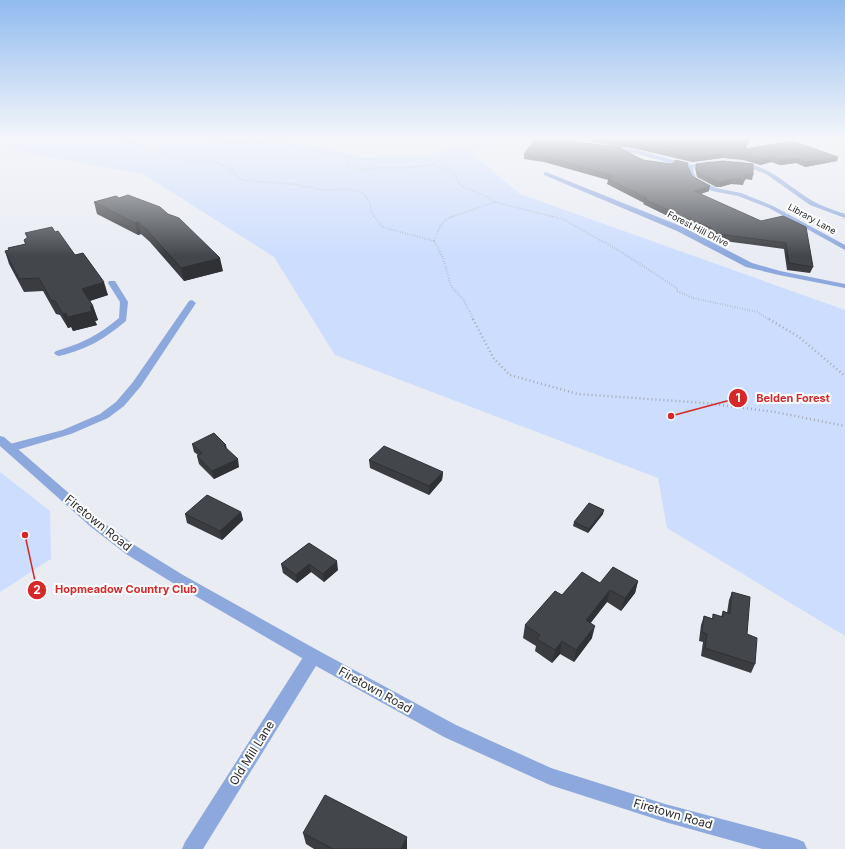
<svg xmlns="http://www.w3.org/2000/svg" width="845" height="849" viewBox="0 0 845 849" font-family="Inter,sans-serif">
<style>
.green{fill:#ccddfe}
.lines{fill:none;stroke-linecap:round;stroke-linejoin:round}
.path-far2{stroke:#a7a9af;stroke-width:1.5;stroke-dasharray:0.5 1.5;stroke-linecap:butt}
.path-far1{stroke:#a7a9af;stroke-width:2;stroke-dasharray:0.5 2;stroke-linecap:butt}
.path{stroke:#a7a9af;stroke-width:2.5;stroke-dasharray:1 3;stroke-linecap:butt}
.service{fill:#8ca8dd;fill-rule:evenodd}
.minor{fill:#8ca8dd;fill-rule:evenodd}
.tertiary{fill:#8ca8dd;fill-rule:evenodd}
.wall{fill:#3a3c40}
.shaded-wall{fill:#2f3134}
.building{fill:#43464b;stroke:#2f3134}
.labels{text-anchor:middle;stroke-width:4;stroke-linejoin:round;paint-order:stroke}
.far-street-label{font-size:9px;fill:#2c2d30;stroke:#fff}
.near-street-label{font-size:12px;fill:#2c2d30;stroke:#fff}
.leader{fill:none;stroke:#d62828;stroke-width:1.5}
.callout-dot{fill:#d62828;stroke:#fff;stroke-width:1.5}
.mark-label{font-size:12px;text-anchor:middle;font-weight:bold;fill:#fff}
.callout-label{font-size:11px;text-anchor:middle;font-weight:bold;fill:#d62828;stroke:#fff;stroke-width:4;stroke-linejoin:round;paint-order:stroke}
</style>
<rect width="100%" height="100%" fill="#e9ecf3"/>
<g class="green">
<path d="M 0,137 L 224,137 L 274,138 L 363,157 L 428,156 L 487,137 L 512,137 L 471,153 L 520,194 L 845,310 L 845,636 L 667,528 L 658,478 L 335,355 L 274,257 L 143,174 L 0,148 Z"/>
<path d="M 0,472 L 50,511 L 51,559 L 0,592 Z"/>
</g>
<g class="lines">
<g class="path-far2">
<path d="M 104,137 L 121,139 L 184,160 L 209,160 L 216,162 L 229,168 L 240,179 L 247,181 L 292,184 L 324,190 L 350,189 L 364,194 L 369,201 L 372,213 L 375,217"/>
<path d="M 174,137 L 189,137"/>
<path d="M 192,137 L 207,138 L 219,143 L 290,144 L 291,146 L 322,152 L 340,153 L 348,158 L 348,165 L 363,170 L 372,168 L 403,168 L 433,165 L 452,170 L 461,186 L 488,197 L 495,202 L 554,217"/>
<path d="M 451,217 L 495,202"/>
</g>
<g class="path-far1">
<path d="M 374,216 L 382,227 L 434,241 L 443,258 L 451,286 L 463,299 L 474,320"/>
<path d="M 550,216 L 563,219 L 623,253 L 677,288 L 677,291 L 693,298 L 757,312 L 770,320"/>
<path d="M 434,241 C 439,229 441,220 454,216"/>
</g>
<g class="path">
<path d="M 473,319 L 494,359 L 510,375 L 578,394 L 705,403 L 775,412 L 845,426"/>
<path d="M 769,319 L 799,337 L 845,376"/>
</g>
<g class="service">
<path d="M 109,281 L 115,281 L 128,302 L 126,321 C 104,339 88,349 59,356 L 56,355 L 54,353 L 56,351 C 83,343 97,336 119,318 L 120,302 L 108,283 Z"/>
<path d="M 192,300 L 196,303 L 141,386 L 124,406 L 108,418 L 71,434 L 10,452 L 6,451 L 4,448 L 6,445 L 63,430 L 100,414 L 116,402 L 133,382 L 189,301 Z"/>
</g>
<g class="minor">
<path d="M 609,146 L 637,150 L 691,165 L 711,161 L 711,163 L 694,167 L 693,170 L 696,178 L 716,188 L 741,193 L 773,206 L 845,245 L 845,250 L 769,208 L 738,196 L 712,191 L 691,180 L 687,170 L 688,168 L 637,154 L 607,149 L 607,147 Z"/>
<path d="M 738,161 C 771,167 784,183 811,200 C 821,206 833,210 845,214 L 845,218 L 810,205 L 766,174 L 748,167 L 736,164 L 736,162 Z"/>
<path d="M 546,172 L 683,227 L 752,263 L 780,271 L 845,284 L 845,288 L 779,275 L 746,267 L 677,231 L 544,175 L 544,173 Z"/>
<path d="M 313,649 L 319,651 L 321,656 L 319,661 L 203,849 L 182,849 L 185,842 L 307,651 Z"/>
</g>
<path class="tertiary" d="M 0,436 L 4,437 L 101,521 L 136,546 L 183,575 L 319,651 L 456,725 L 551,768 L 665,804 L 797,839 L 804,842 L 807,849 L 762,849 L 665,822 L 550,785 L 444,737 L 307,661 L 173,583 L 126,554 L 91,527 L 0,446 Z"/>
</g>
<g class="wall">
<path d="M 561,137 L 751,137 L 745,149 L 837,161 L 805,167 L 796,163 L 780,165 L 771,162 L 760,165 L 743,160 L 722,158 L 692,162 L 637,149 Z"/>
<path d="M 566,141 L 622,149 L 643,160 L 671,164 L 688,163 L 687,166 L 692,176 L 709,191 L 700,194 L 761,221 L 813,267 L 810,273 L 787,270 L 784,249 L 709,239 L 710,234 L 684,224 L 643,204 L 644,203 L 607,184 L 608,180 L 544,162 L 524,159 L 524,154 Z"/>
<path d="M 696,164 L 753,175 L 752,180 L 745,179 L 743,185 L 731,184 L 720,187 L 716,187 L 697,177 L 695,168 Z"/>
<path d="M 116,196 L 223,271 L 184,281 L 150,242 L 141,234 L 138,235 L 97,214 L 94,202 Z"/>
<path d="M 55,232 L 108,295 L 90,301 L 93,306 L 98,320 L 95,321 L 97,325 L 73,331 L 71,327 L 68,328 L 60,315 L 56,314 L 43,291 L 24,292 L 9,264 L 5,251 L 9,250 L 8,248 L 25,244 L 24,240 L 27,238 L 25,233 Z"/>
<path d="M 192,444 L 226,445 L 227,449 L 239,467 L 214,479 L 199,464 L 197,456 L 198,455 L 194,452 Z"/>
<path d="M 369,460 L 443,472 L 442,480 L 429,495 L 370,468 Z"/>
<path d="M 241,512 L 243,520 L 222,540 L 187,523 L 185,514 Z"/>
<path d="M 603,514 L 588,533 L 573,526 L 574,522 Z"/>
<path d="M 309,543 L 338,570 L 324,582 L 311,572 L 297,583 L 283,573 L 281,564 Z"/>
<path d="M 638,581 L 635,593 L 621,611 L 607,602 L 590,623 L 592,638 L 574,662 L 560,654 L 552,663 L 535,651 L 536,646 L 523,638 L 525,625 L 562,595 Z"/>
<path d="M 732,592 L 747,634 L 755,664 L 751,673 L 701,656 L 703,642 L 699,641 L 701,625 L 704,616 L 712,619 L 713,614 L 721,617 L 723,611 L 727,613 L 729,600 Z"/>
<path d="M 303,833 L 407,849 L 314,849 L 306,844 Z"/>
</g>
<g class="shaded-wall">
<path d="M 751,137 L 750,140 L 743,154 L 744,149 Z"/>
<path d="M 723,154 L 722,158 L 692,162 L 693,158 Z"/>
<path d="M 772,157 L 771,162 L 760,165 L 762,160 Z"/>
<path d="M 838,157 L 837,161 L 805,167 L 806,162 Z"/>
<path d="M 798,158 L 796,163 L 780,165 L 782,160 Z"/>
<path d="M 732,179 L 731,184 L 720,187 L 721,182 Z"/>
<path d="M 710,186 L 709,191 L 692,197 L 694,191 Z"/>
<path d="M 138,222 L 141,234 L 138,235 L 135,223 Z"/>
<path d="M 220,258 L 223,271 L 184,281 L 181,268 Z"/>
<path d="M 104,282 L 108,295 L 86,302 L 82,289 Z"/>
<path d="M 93,306 L 98,320 L 95,321 L 97,325 L 73,331 L 68,317 Z"/>
<path d="M 66,313 L 71,327 L 68,328 L 63,314 Z"/>
<path d="M 238,459 L 239,467 L 214,479 L 212,471 Z"/>
<path d="M 443,472 L 442,480 L 429,495 L 429,486 Z"/>
<path d="M 604,510 L 603,514 L 588,533 L 589,529 Z"/>
<path d="M 241,512 L 243,520 L 222,540 L 220,531 Z"/>
<path d="M 337,561 L 338,570 L 324,582 L 323,574 Z"/>
<path d="M 309,564 L 311,572 L 297,583 L 296,575 Z"/>
<path d="M 638,581 L 635,593 L 621,611 L 625,598 Z"/>
<path d="M 610,590 L 607,602 L 583,633 L 586,620 Z"/>
<path d="M 595,626 L 592,638 L 574,662 L 576,650 Z"/>
<path d="M 562,641 L 560,654 L 552,663 L 555,650 Z"/>
<path d="M 407,837 L 407,849 L 401,849 L 401,848 Z"/>
</g>
<g class="building">
<path d="M 541,137 L 555,137 L 566,141 L 621,147 L 622,149 L 643,160 L 671,164 L 675,162 L 675,160 L 688,163 L 687,165 L 692,176 L 710,186 L 694,191 L 761,221 L 783,216 L 806,227 L 813,267 L 789,263 L 786,243 L 711,233 L 711,228 L 685,218 L 644,199 L 647,198 L 608,179 L 614,176 L 544,156 L 524,154 L 535,139 Z"/>
<path d="M 591,137 L 751,137 L 744,149 L 787,142 L 795,142 L 838,157 L 806,162 L 798,158 L 782,160 L 772,157 L 762,160 L 745,155 L 723,154 L 693,158 L 638,144 Z"/>
<path d="M 723,161 L 753,164 L 753,175 L 745,174 L 745,180 L 732,179 L 721,182 L 718,182 L 698,172 L 696,164 Z"/>
<path d="M 128,195 L 160,207 L 168,214 L 179,218 L 220,258 L 181,268 L 147,230 L 138,222 L 135,223 L 94,202 L 116,196 L 119,198 Z"/>
<path d="M 52,227 L 55,232 L 58,231 L 75,255 L 83,253 L 104,282 L 82,289 L 93,306 L 90,307 L 92,311 L 68,317 L 66,313 L 63,314 L 55,301 L 51,300 L 39,278 L 19,279 L 5,251 L 9,250 L 8,248 L 26,244 L 24,240 L 28,237 L 25,233 Z"/>
<path d="M 214,433 L 226,445 L 224,446 L 238,459 L 212,471 L 197,456 L 202,453 L 192,444 Z"/>
<path d="M 384,446 L 443,472 L 429,486 L 369,460 Z"/>
<path d="M 207,495 L 241,512 L 220,531 L 185,514 Z"/>
<path d="M 589,503 L 604,510 L 589,529 L 574,522 Z"/>
<path d="M 309,543 L 337,561 L 323,574 L 309,564 L 296,575 L 281,564 Z"/>
<path d="M 613,567 L 638,581 L 625,598 L 610,590 L 586,620 L 595,626 L 576,650 L 562,641 L 555,650 L 537,639 L 540,635 L 525,625 L 555,591 L 562,595 L 582,572 L 600,583 Z"/>
<path d="M 732,592 L 750,597 L 747,634 L 757,638 L 755,664 L 705,648 L 707,634 L 702,632 L 704,616 L 713,619 L 713,614 L 723,617 L 723,611 L 730,614 Z"/>
<path d="M 325,795 L 407,837 L 401,848 L 402,849 L 333,849 L 303,833 Z"/>
</g>
<linearGradient id="sky" x2="0" y2="1"><stop stop-color="#90bbef"/><stop offset="0.54" stop-color="#f5f6fa"/><stop offset="1" stop-color="#f5f6fa" stop-opacity="0"/></linearGradient>
<rect width="845" height="256" fill="url(#sky)"/>
<g class="labels">
<g class="far-street-label">
<text transform="translate(812 219) rotate(29)" y="3">Library Lane</text>
<text transform="translate(698 229) rotate(27)" y="3">Forest Hill Drive</text>
</g>
<g class="near-street-label">
<text transform="translate(98 523) rotate(39)" y="4">Firetown Road</text>
<text transform="translate(375 690) rotate(29)" y="4">Firetown Road</text>
<text transform="translate(252 753) rotate(-58)" y="4">Old Mill Lane</text>
<text transform="translate(673 814) rotate(16)" y="4">Firetown Road</text>
</g>
</g>
<path class="leader" d="M671 416L738 398M25 535L37 590"/>
<g class="callout-dot">
<circle cx="671" cy="416" r="4"/>
<circle cx="25" cy="535" r="4"/>
<circle cx="738" cy="398" r="10"/>
<circle cx="37" cy="590" r="10"/>
</g>
<g class="mark-label">
<text x="738" y="402">1</text>
<text x="37" y="594">2</text>
</g>
<g class="callout-label">
<text x="793" y="402">Belden Forest</text>
<text x="126" y="593">Hopmeadow Country Club</text>
</g>
</svg>
